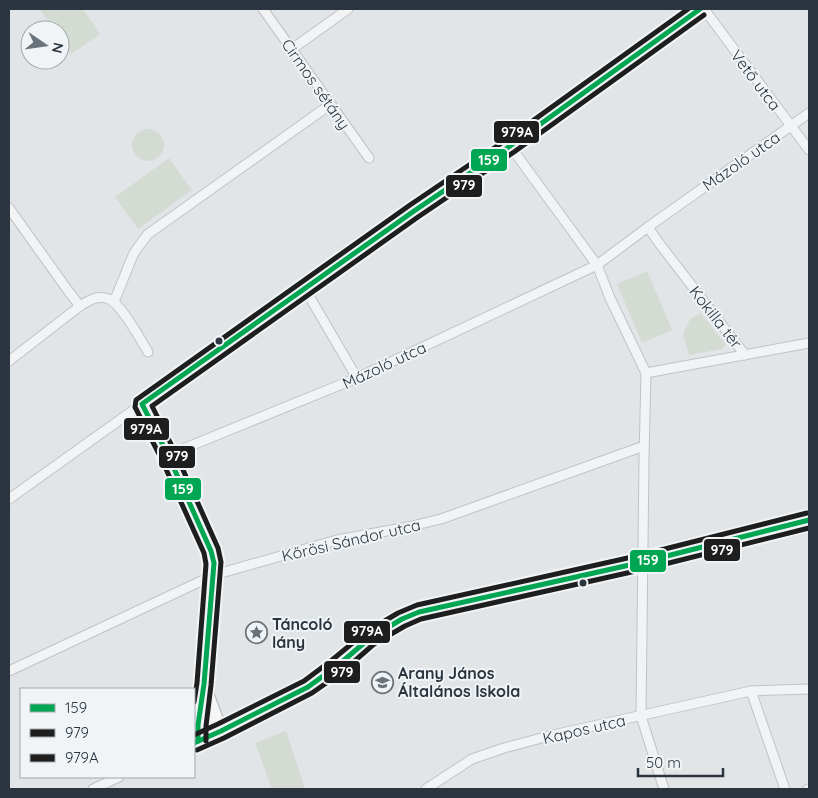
<svg xmlns="http://www.w3.org/2000/svg" width="818" height="798" viewBox="0 0 818 798" font-family="Quicksand,sans-serif">
<style>
.green{fill:#d4dbd3}
.lines{fill:none;stroke-linecap:round;stroke-linejoin:round}
.street-casing{stroke:#c0c3c5;stroke-width:11}
.secondary-casing{stroke:#c0c3c5;stroke-width:15}
.street{stroke:#f1f3f4;stroke-width:9}
.secondary{stroke:#f6f6f6;stroke-width:12}
.bus-1-casing{stroke:#f0f4f6;stroke-width:9}
.bus-2-casing{stroke:#f0f4f6;stroke-width:9}
.bus-3-casing{stroke:#f0f4f6;stroke-width:9}
.bus-1{stroke:#00a651;stroke-width:5}
.bus-2{stroke:#1e1e1e;stroke-width:5}
.bus-3{stroke:#1e1e1e;stroke-width:5}
.bus-dot{fill:#2a353f;stroke:#f0f4f6;stroke-width:2}
.labels{text-anchor:middle;stroke-width:4;stroke-linejoin:round;paint-order:stroke}
.street-label{font-size:16px;fill:#2a353f;stroke:#f0f4f6}
.poi-label{font-size:16px;font-weight:bold;fill:#2a353f;stroke:#f0f4f6;text-anchor:start}
.line-badge{stroke:#f0f4f6;stroke-width:2}
.badge-label{font-size:14px;text-anchor:middle;font-weight:bold;fill:#fff}
</style>
<rect width="100%" height="100%" fill="#e2e5e7"/>
<g class="green">
<path d="M 40,9 L 83,9 L 100,34 L 71,54 L 60,38 L 60,30 L 54,30 Z"/>
<circle cx="148" cy="145" r="16"/>
<path d="M 169,158 L 192,190 L 138,229 L 115,197 Z"/>
<path d="M 647,271 L 672,330 L 642,343 L 617,284 Z"/>
<path d="M 701,313 L 725,344 L 723,349 L 689,355 L 683,334 L 690,319 Z"/>
<path d="M 286,731 L 305,789 L 272,789 L 255,743 Z"/>
</g>
<g class="lines">
<defs>
<g id="street">
<path d="M 263,9 L 369,158"/>
<path d="M 704,9 L 809,150"/>
<path d="M 292,49 L 348,9"/>
<path d="M 510,146 L 597,265 L 610,298 L 646,373 L 644,459 L 641,716 L 664,789"/>
<path d="M 9,208 L 69,292 L 80,306"/>
<path d="M 648,227 L 659,243 L 745,355"/>
<path d="M 305,289 L 357,378"/>
<path d="M 114,302 L 133,255 L 136,250 L 148,234 L 331,104"/>
<path d="M 9,361 L 80,306 C 89,300 98,295 109,299 C 121,304 141,340 148,352"/>
<path d="M 646,373 L 809,343"/>
<path d="M 168,455 L 357,378 L 597,265 L 648,227 L 809,113"/>
<path d="M 9,499 L 142,404"/>
<path d="M 9,671 L 214,575 L 337,540 L 408,527 L 441,519 L 644,446"/>
<path d="M 751,691 L 785,789"/>
<path d="M 93,789 L 119,777"/>
<path d="M 426,789 L 472,759 L 504,748 L 553,735 L 751,691 L 809,689"/>
<path d="M 808,789 L 809,789"/>
</g>
<g id="secondary">
<path d="M 700,9 L 510,146 L 414,211 L 142,404 L 168,455 L 211,551 L 214,563 L 204,684 L 198,725 L 198,741 L 221,731 L 308,687 L 337,666 L 370,638 L 402,619 L 419,612 L 643,562 L 809,520"/>
<path d="M 205,688 L 221,731"/>
</g>
</defs>
<use href="#street" class="street-casing"/>
<use href="#secondary" class="secondary-casing"/>
<use href="#street" class="street"/>
<use href="#secondary" class="secondary"/>
<defs>
<g id="bus-1">
<path d="M 198,741 L 198,725 L 204,684 L 214,563 L 211,551 L 168,455 L 142,404 L 414,211 L 510,146 L 700,9"/>
<path d="M 194,743 L 221,731 L 308,687 L 337,666 L 370,638 L 402,619 L 419,612 L 643,562 L 809,520"/>
</g>
<g id="bus-2">
<path d="M 206,741 L 206,726 L 211,685 L 221,562 L 218,548 L 175,452 L 152,406 L 418,217 L 514,152 L 704,15"/>
<path d="M 197,750 L 224,738 L 312,693 L 342,672 L 374,644 L 405,626 L 421,619 L 645,569 L 809,528"/>
</g>
<g id="bus-3">
<path d="M 194,702 L 197,683 L 206,564 L 204,553 L 161,458 L 135,407 L 136,400 L 410,205 L 506,140 L 688,9"/>
<path d="M 194,735 L 218,724 L 304,681 L 332,660 L 366,632 L 398,613 L 417,605 L 641,555 L 807,513"/>
</g>
</defs>
<use href="#bus-1" class="bus-1-casing"/>
<use href="#bus-2" class="bus-2-casing"/>
<use href="#bus-3" class="bus-3-casing"/>
<use href="#bus-1" class="bus-1"/>
<use href="#bus-2" class="bus-2"/>
<use href="#bus-3" class="bus-3"/>
</g>
<defs>
<symbol id="sight-ring" viewBox="-11 -11 22 22"><circle r="9.5" fill="#f0f4f6" stroke="#6a737a" stroke-width="1.5"/><path d="M0-6L1.8-2.2L6-1.7L2.9 1.2L3.7 5.4L0 3.3L-3.7 5.4L-2.9 1.2L-6-1.7L-1.8-2.2Z" fill="#6a737a"/></symbol>
<symbol id="school-ring" viewBox="-11 -11 22 22"><circle r="9.5" fill="#f0f4f6" stroke="#6a737a" stroke-width="1.5"/><path d="M0-5L7-2L0 1L-7-2ZM-4 1L0 2.5L4 1V4Q0 6-4 4Z" fill="#6a737a"/></symbol>
</defs>
<g fill-rule="evenodd">
<use href="#sight-ring" x="244" y="620" width="25" height="25"/>
<use href="#school-ring" x="370" y="670" width="25" height="25"/>
</g>
<g class="bus-dot">
<circle cx="219" cy="341" r="4.5"/>
<circle cx="583" cy="583" r="4.5"/>
</g>
<g class="labels">
<g class="street-label">
<text transform="translate(756 80) rotate(53)" y="6">Vető utca</text>
<text transform="translate(316 84) rotate(55)" y="6">Cirmos sétány</text>
<text transform="translate(741 161) rotate(-35)" y="6">Mázoló utca</text>
<text transform="translate(716 317) rotate(52)" y="6">Kokilla tér</text>
<text transform="translate(384 365) rotate(-25)" y="6">Mázoló utca</text>
<text transform="translate(351 540) rotate(-13)" y="6">Kőrösi Sándor utca</text>
<text transform="translate(584 729) rotate(-13)" y="6">Kapos utca</text>
</g>
<g class="poi-label">
<text x="272" y="630">Táncoló<tspan x="272" dy="18">lány</tspan></text>
<text x="398" y="679">Arany János<tspan x="398" dy="18">Általános Iskola</tspan></text>
</g>
</g>
<g class="line-badge">
<rect x="493" y="120" width="47" height="24" rx="5" fill="#1e1e1e"/>
<rect x="470" y="148" width="38" height="24" rx="5" fill="#00a651"/>
<rect x="445" y="174" width="38" height="24" rx="5" fill="#1e1e1e"/>
<rect x="123" y="417" width="47" height="24" rx="5" fill="#1e1e1e"/>
<rect x="158" y="445" width="38" height="24" rx="5" fill="#1e1e1e"/>
<rect x="164" y="477" width="38" height="24" rx="5" fill="#00a651"/>
<rect x="703" y="538" width="38" height="24" rx="5" fill="#1e1e1e"/>
<rect x="629" y="549" width="38" height="24" rx="5" fill="#00a651"/>
<rect x="343" y="620" width="48" height="24" rx="5" fill="#1e1e1e"/>
<rect x="323" y="660" width="38" height="24" rx="5" fill="#1e1e1e"/>
</g>
<g class="badge-label">
<text x="517" y="137">979A</text>
<text x="489" y="165">159</text>
<text x="464" y="190">979</text>
<text x="146" y="434">979A</text>
<text x="177" y="461">979</text>
<text x="183" y="494">159</text>
<text x="722" y="555">979</text>
<text x="648" y="565">159</text>
<text x="367" y="636">979A</text>
<text x="342" y="677">979</text>
</g>
<rect width="818" height="798" fill="none" stroke="#2a353f" stroke-width="20"/>
<rect x="20" y="688" width="175" height="90" fill="#f0f4f6" stroke="#a1a8ad"/>
<rect x="30" y="704" width="25" height="8" fill="#00a651" stroke="#a1a8ad"/>
<text x="65" y="713" font-size="15" fill="#2a353f">159</text>
<rect x="30" y="729" width="25" height="8" fill="#1e1e1e" stroke="#a1a8ad"/>
<text x="65" y="738" font-size="15" fill="#2a353f">979</text>
<rect x="30" y="754" width="25" height="8" fill="#1e1e1e" stroke="#a1a8ad"/>
<text x="65" y="763" font-size="15" fill="#2a353f">979A</text>
<g transform="translate(45 45) rotate(103)"><circle r="24" fill="#f0f4f6" stroke="#a1a8ad"/>
<path d="M0-4L9 19L0 12L-9 19Z" fill="#6a737a"/>
<text y="-8" font-size="14" font-weight="bold" text-anchor="middle" fill="#2a353f">N</text>
</g>
<path d="M638 768v8h85v-8" fill="none" stroke="#2a353f" stroke-width="2.5"/>
<text x="646" y="768" font-size="15" fill="#2a353f" stroke="#f0f4f6" stroke-width="4" paint-order="stroke">50 m</text>
</svg>
